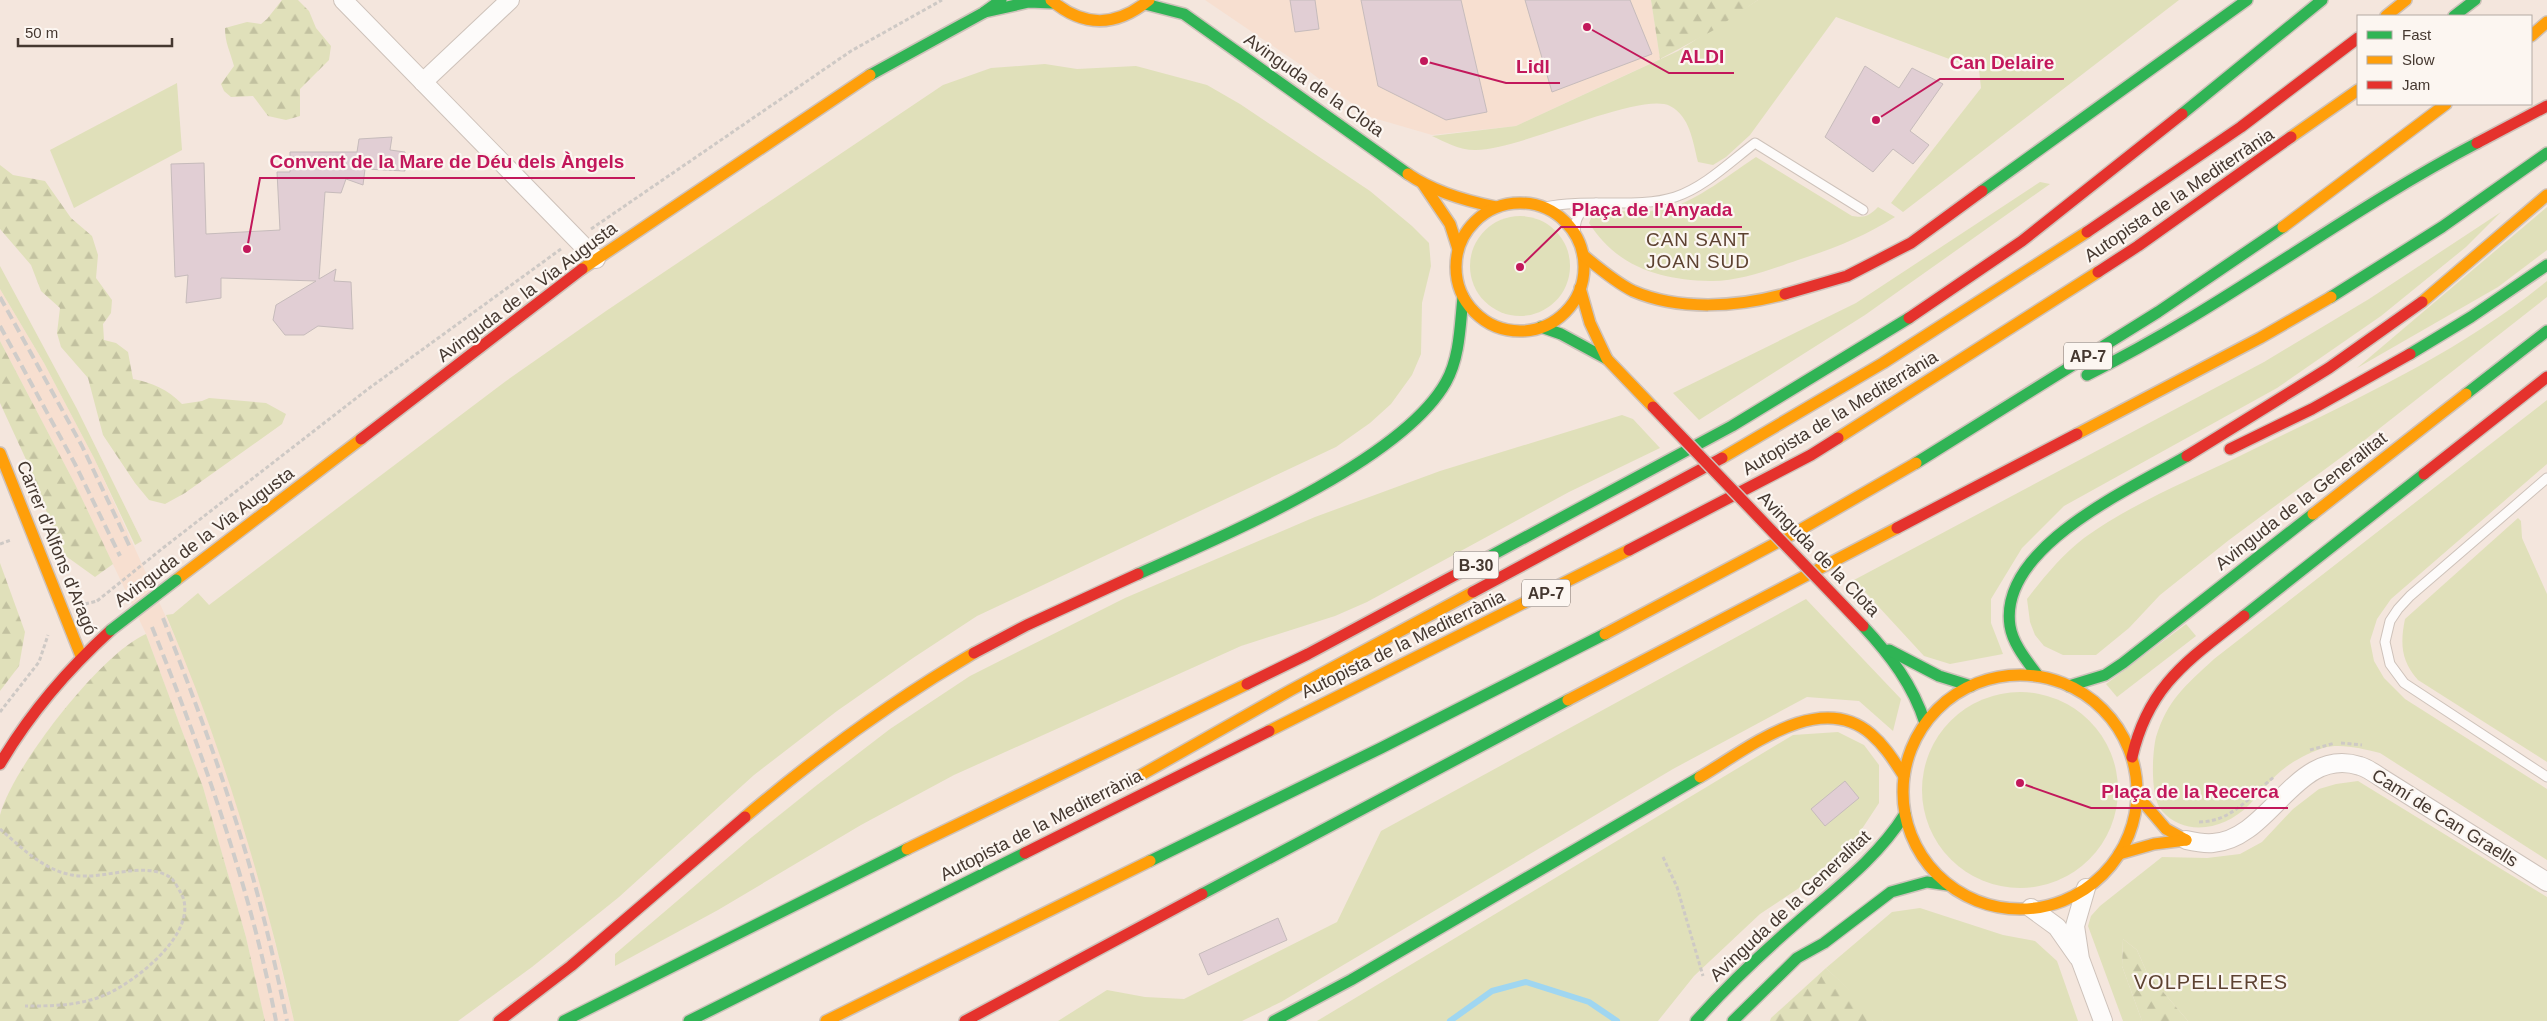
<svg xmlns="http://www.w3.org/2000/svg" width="2547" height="1021" viewBox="0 0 2547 1021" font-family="Arial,sans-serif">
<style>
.built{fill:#f7dfd0}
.green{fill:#e0e0ba}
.forest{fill:url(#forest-firs)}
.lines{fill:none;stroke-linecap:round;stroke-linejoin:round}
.stream{stroke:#9fd6f1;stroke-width:6}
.building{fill:#e1ced4;stroke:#c6bbbb}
.lane-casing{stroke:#cec2ba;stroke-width:11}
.street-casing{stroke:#cec2ba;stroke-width:20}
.fast-casing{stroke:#cec2ba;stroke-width:14}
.slow-casing{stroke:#cec2ba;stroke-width:14}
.jam-casing{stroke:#cec2ba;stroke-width:14}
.path{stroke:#cec9c5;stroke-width:3;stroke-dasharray:4 2.5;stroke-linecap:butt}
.lane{stroke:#fdfbfa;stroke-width:9}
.street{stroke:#fdfbfa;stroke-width:18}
.fast{stroke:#30b455;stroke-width:11}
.slow{stroke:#ff9f0a;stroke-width:11}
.jam{stroke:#e5322d;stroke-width:11}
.rail{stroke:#cfccc9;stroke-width:4;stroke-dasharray:10 5;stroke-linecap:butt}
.fast-bridge-casing{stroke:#cec2ba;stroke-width:14;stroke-linecap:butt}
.jam-bridge-casing{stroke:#cec2ba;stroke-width:14;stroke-linecap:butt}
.path-bridge{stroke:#cec9c5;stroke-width:3;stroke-dasharray:4 2.5;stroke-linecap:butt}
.fast-bridge{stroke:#30b455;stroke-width:11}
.jam-bridge{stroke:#e5322d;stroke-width:11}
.labels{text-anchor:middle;stroke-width:4.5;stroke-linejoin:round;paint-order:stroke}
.shield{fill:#fcf6f1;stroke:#7c716a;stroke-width:1}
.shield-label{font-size:16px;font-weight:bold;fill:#453830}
.street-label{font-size:18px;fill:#453830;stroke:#fcf6f1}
.neighbourhood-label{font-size:19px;letter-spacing:1px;fill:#5d4231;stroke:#fcf6f1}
.quarter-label{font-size:20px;letter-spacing:1px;fill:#5d4231;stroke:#fcf6f1}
.leader{fill:none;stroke:#c2185b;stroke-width:2}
.callout-dot{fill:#c2185b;stroke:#fcf6f1;stroke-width:2}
.callout-label{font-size:19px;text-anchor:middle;font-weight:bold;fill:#c2185b;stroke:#fcf6f1;stroke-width:4.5;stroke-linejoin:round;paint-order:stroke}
</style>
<defs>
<pattern id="forest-firs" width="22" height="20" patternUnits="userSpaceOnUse" patternTransform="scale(1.25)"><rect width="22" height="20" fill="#e0e0ba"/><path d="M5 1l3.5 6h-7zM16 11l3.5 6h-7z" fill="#c2c1a0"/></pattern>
</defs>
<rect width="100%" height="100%" fill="#f4e6dd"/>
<g class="built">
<path d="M 1205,0 L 1651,0 L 1660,59 L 1516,126 L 1432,135 L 1370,117 L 1298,63 Z"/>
<path d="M 0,289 L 44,363 L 94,458 L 189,668 L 234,794 L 259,876 L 294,1021 L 265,1021 L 246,937 L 203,787 L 146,634 L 75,484 L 0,341 Z"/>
</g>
<g class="green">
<path d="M 1758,0 L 2179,0 L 1903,212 L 1891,203 L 1981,88 L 1979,70 L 1836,17 L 1750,135 L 1726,157 L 1713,165 L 1698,162 C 1693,142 1690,116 1670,106 C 1640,91 1518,151 1475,150 C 1459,150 1445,142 1432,136 L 1516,126 L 1678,51 Z"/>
<path d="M 1045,64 L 1077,69 L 1136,66 L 1207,85 L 1240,104 L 1370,191 L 1412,226 L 1429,243 L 1431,266 L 1422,303 L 1421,354 L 1412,375 L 1391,404 L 1370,423 L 1336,447 L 977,616 L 913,658 L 837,711 L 754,775 L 619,897 L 532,967 L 458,1021 L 294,1021 C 263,882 222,746 166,615 L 173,614 L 198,593 L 209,605 L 506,381 L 606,311 L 943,85 L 991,68 Z"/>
<path d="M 177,83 L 182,150 L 74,208 L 50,150 Z"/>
<path d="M 1756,157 L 1852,216 C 1865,218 1869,216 1878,207 L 1895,217 C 1864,237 1832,249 1798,260 C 1772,269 1737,282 1710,281 C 1660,280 1617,267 1589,223 L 1592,216 C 1616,207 1644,215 1669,208 C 1695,202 1733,172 1756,157 Z"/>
<path d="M 2040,182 L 2050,184 L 1865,315 L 1699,420 L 1673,393 L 1856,303 Z"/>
<path d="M 2547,207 L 2547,250 L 2498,287 L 2357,368 Z"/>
<path d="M 2501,212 L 2466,247 L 2381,316 L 2277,388 L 2064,506 L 2022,548 L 1991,599 L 1991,623 L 2003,654 L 1950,664 L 1924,656 L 1854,580 L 2264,362 L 2369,299 Z"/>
<circle cx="1520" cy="266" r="50"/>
<path d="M 0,266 L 77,409 L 142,541 L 135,545 L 94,458 L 44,363 L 0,289 Z"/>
<path d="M 2547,281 L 2547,297 L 2366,439 L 2229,540 L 2160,595 L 2129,628 L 2096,655 L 2063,655 L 2044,646 L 2035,635 L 2030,622 L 2027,599 C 2044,577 2062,555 2084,538 C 2135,501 2196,478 2252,450 C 2353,401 2459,353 2547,281 Z"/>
<path d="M 2547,400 L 2547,464 L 2391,599 L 2377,619 L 2370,641 L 2374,661 L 2384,678 L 2405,699 L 2547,789 L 2547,860 L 2380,753 C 2362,749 2342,743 2323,748 C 2313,751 2295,760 2286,767 C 2272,777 2261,793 2249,805 C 2225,829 2186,838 2162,811 C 2150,798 2152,754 2156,737 C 2168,699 2185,686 2214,659 Z"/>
<path d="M 1622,415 L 1633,419 L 1660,448 L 1569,492 L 1367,602 L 1335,616 L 1241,646 L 954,775 L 861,825 L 718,910 L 615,966 L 615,954 L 752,837 L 817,785 L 890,729 L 970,676 L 1125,598 L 1315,517 L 1440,471 Z"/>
<path d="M 2518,518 L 2521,521 L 2522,538 L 2547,594 L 2547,762 L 2418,680 C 2401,661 2400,643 2405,619 Z"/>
<path d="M 1806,599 L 1901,699 L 1893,731 L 1859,701 L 1807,697 L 1673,769 L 1281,1002 L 1242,1021 L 1058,1021 L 1107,990 L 1145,997 L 1184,999 L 1337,922 L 1381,831 Z"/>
<path d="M 2186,624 L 2196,636 L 2117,697 L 2106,684 Z"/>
<circle cx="2020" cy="790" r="98"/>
<path d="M 1838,732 L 1864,745 L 1879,765 L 1879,803 L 1852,844 L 1799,888 L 1760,914 L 1694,976 L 1658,1021 L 1317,1021 L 1793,735 Z"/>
<path d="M 2358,781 L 2547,897 L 2547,1021 L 2188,1021 L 2147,973 L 2137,950 L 2123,939 L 2122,966 L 2142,1021 L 2123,1021 L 2088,926 L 2091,916 L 2100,906 L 2162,857 L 2207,858 L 2240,854 L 2262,842 L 2293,809 L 2319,789 L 2336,784 Z"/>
<path d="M 1920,908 L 2003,935 L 2035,941 L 2057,961 L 2078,1021 L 1883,1021 L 1877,1017 L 1826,968 L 1892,912 Z"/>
</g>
<g class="forest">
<path d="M 282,0 L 298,0 L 309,11 L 316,28 L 331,46 L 329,60 L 300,89 L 300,116 L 286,120 L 268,116 L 253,96 L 231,97 L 224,91 L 221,84 L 234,66 C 230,51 225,43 225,28 L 247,22 L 261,24 L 267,19 Z"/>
<path d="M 1651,0 L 1758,0 L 1714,30 L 1660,59 Z"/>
<path d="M 0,165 L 13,175 L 45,181 L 71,218 L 92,236 L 98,255 L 96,278 L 112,300 L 111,313 L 103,324 L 104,340 L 116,343 L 128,352 L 133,379 C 153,383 167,389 182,404 L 202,401 L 209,398 L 266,403 L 286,414 L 282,424 L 185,493 L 165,504 L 149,500 L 135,483 L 103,435 L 88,378 L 61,347 L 57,333 L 60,308 L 41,291 L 31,265 L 0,229 Z"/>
<path d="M 0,341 L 75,484 L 113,564 L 95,577 L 63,554 L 29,466 L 0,403 Z"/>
<path d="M 0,563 L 25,632 L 19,666 L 0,691 Z"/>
<path d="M 146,634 L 203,787 L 246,937 L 265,1021 L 0,1021 C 0,972 0,922 0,873 C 0,856 0,830 0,815 C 12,768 101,653 146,634 Z"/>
<path d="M 2123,939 L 2137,950 L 2147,973 L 2188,1021 L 2142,1021 L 2122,966 Z"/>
<path d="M 1826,968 L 1883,1021 L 1770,1021 L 1771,1018 Z"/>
</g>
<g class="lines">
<path class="stream" d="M 1450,1021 L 1492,991 L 1526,982 L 1589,1002 L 1617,1021"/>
</g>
<g class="building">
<path d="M 1290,0 L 1315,0 L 1319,29 L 1295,32 Z"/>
<path d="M 1361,0 L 1461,0 L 1487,112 L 1446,120 L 1378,86 Z"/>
<path d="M 1525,0 L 1630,0 L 1652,54 L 1552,92 Z"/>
<path d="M 1865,66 L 1899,88 L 1912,68 L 1943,84 L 1910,131 L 1929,145 L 1913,164 L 1893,149 L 1873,172 L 1825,137 Z"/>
<path d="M 392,137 L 390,150 L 405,152 L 405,171 L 365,169 L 363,185 L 346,179 L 341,193 L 325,192 L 319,279 L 336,269 L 334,281 L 351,282 L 353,329 L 318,326 L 304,335 L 285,335 L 273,320 L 276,305 L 316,281 L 221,278 L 221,298 L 186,303 L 188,275 L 175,277 L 171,164 L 204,163 L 206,234 L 280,230 L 277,172 L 290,172 L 290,152 L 357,152 L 359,139 Z"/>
<path d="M 1845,781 L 1859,798 L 1825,826 L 1811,809 Z"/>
<path d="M 1278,918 L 1287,940 L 1208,975 L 1199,954 Z"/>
</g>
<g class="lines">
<defs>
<g id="lane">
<path d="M 1545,207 C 1587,198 1638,209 1675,197 C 1705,187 1731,161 1755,143 L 1863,210"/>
<path d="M 1576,236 C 1573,218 1580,210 1596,203"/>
<path d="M 2547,478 L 2410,596 L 2398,609 L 2390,621 L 2385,642 L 2390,664 L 2404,683 L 2547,777"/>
</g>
<g id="street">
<path d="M 343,0 L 596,259"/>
<path d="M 423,82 L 510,0"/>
<path d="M 2186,840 C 2195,842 2204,844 2213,843 C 2271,839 2296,745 2360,766 C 2367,768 2374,773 2380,777 L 2547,882"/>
<path d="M 2086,888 L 2075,926 L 2080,959 L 2103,1021"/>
<path d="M 2031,908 L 2057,927 L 2078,957"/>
</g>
<g id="fast">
<path d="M 1145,4 L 1184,14 L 1408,174"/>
<path d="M 985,12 L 1029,2 L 1053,3"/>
<path d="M 2454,16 L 2475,0"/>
<path d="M 870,75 L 983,13 L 1001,0"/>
<path d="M 2182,114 L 2322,0"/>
<path d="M 1982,191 L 2247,0"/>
<path d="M 2331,297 L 2442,227 L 2547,153"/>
<path d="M 1541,327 L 1561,334 L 1607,359"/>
<path d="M 2410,354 L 2471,317 L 2547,265"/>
<path d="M 2087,375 C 2223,308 2343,213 2477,143"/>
<path d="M 2466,394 L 2547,331"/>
<path d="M 1916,463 L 2158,312 L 2283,227"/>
<path d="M 1483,560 L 1732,426 L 1909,318"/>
<path d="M 1138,574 C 1221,537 1402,461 1446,382 C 1460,357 1460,325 1463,297"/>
<path d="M 2244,616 L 2424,474"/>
<path d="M 1863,626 C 1890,655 1913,685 1925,723"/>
<path d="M 1889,650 L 1939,676 L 1971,686"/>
<path d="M 2038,676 C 2028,662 2013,645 2010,626 C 1998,547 2131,489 2187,456"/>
<path d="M 2069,686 L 2105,675 L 2123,663 L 2313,514"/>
<path d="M 1150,861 L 1381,748 L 1605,634"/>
<path d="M 1202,894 L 1568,700"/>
<path d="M 564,1021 L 907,849"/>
<path d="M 689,1021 L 1025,853"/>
<path d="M 1274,1021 L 1351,980 L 1700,777"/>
<path d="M 1696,1021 C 1728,985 1764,951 1800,920 C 1838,887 1878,857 1905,814"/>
<path d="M 1733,1021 L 1797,958 L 1824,943 L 1891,892 L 1927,882 L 1948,885"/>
</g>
<g id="slow">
<path d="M 1051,0 C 1084,28 1116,27 1149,0"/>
<path d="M 2386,16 L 2406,0"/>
<path d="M 2531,36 L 2547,22"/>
<path d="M 2291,137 L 2358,90"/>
<path d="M 1408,174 C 1434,192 1466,201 1496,207"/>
<path d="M 1423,184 L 1450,224 L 1458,249"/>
<circle cx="1520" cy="267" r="64"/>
<path d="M 2283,227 L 2446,104"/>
<path d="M 1583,255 C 1599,268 1615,282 1633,291 C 1679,311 1738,307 1785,294"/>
<path d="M 582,269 L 870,75"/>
<path d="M 1580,288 L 1590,323 L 1607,359 L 1653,407"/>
<path d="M 2422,302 L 2547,195"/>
<path d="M 2077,434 L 2260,338 L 2331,297"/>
<path d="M 1838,438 L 2098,272"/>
<path d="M 0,453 L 81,656"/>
<path d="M 1722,458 L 1883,363 L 2087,232"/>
<path d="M 2313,514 L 2466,394"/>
<path d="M 176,580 L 361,439"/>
<path d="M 1605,634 L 1793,534 L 1916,463"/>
<circle cx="2020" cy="792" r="117"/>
<path d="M 1568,700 L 1897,528"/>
<path d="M 1269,731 L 1629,550"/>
<path d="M 1700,777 C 1746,750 1819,689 1871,734 C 1885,746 1894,761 1904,776"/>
<path d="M 1127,783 L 1291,690 L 1473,592"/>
<path d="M 2137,795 L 2166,829 L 2186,840"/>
<path d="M 745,817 C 817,756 892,701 974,653"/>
<path d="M 907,849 L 1247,684"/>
<path d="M 2119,854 L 2154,844 L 2186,840"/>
<path d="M 826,1021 L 1150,861"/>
</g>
<g id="jam">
<path d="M 2477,143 L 2547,106"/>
<path d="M 2087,232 L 2241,127 L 2358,38"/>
<path d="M 2098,272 L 2138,246 L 2291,137"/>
<path d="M 1785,294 L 1847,276 L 1911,243 L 1982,191"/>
<path d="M 1909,318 L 2022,241 L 2182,114"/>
<path d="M 361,439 L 582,269"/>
<path d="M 2230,449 L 2312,409 L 2410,354"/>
<path d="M 2187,456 L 2329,368 L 2422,302"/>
<path d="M 2424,474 L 2547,377"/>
<path d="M 1897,528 L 2077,434"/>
<path d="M 1629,550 L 1811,455 L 1838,438"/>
<path d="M 1473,592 L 1722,458"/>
<path d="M 974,653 L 1027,625 L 1138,574"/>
<path d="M 1247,684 L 1308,654 L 1483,560"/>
<path d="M 2132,757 C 2149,684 2189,660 2244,616"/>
<path d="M 0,764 C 30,713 67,670 111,630"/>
<path d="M 1025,853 L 1269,731"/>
<path d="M 499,1021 L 571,966 L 745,817"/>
<path d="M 965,1021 L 1202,894"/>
</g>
</defs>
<use href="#lane" class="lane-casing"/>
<use href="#street" class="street-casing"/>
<use href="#fast" class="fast-casing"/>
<use href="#slow" class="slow-casing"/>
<use href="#jam" class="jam-casing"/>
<g class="path">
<path d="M 591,229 L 851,51 L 942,0"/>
<path d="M 0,544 L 11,540"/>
<path d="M 163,548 L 368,389 L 561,249"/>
<path d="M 85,604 L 97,601"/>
<path d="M 0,712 L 39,662 L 48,635"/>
<path d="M 2341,743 L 2362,745"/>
<path d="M 2310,750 L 2335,743"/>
<path d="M 2199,822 C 2232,822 2251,795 2275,776"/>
<path d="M 0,829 C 21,847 43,870 72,875 C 103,881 142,860 170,877 C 174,880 178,888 181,893 C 202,932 131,986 100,997 C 75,1006 51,1006 25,1006"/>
<path d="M 1663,857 L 1677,887 L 1703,976"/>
</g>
<use href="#lane" class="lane"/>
<use href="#street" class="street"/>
<use href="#fast" class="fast"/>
<use href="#slow" class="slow"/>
<use href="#jam" class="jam"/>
<g class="rail">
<path d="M 0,297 L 82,446 L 130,547"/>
<path d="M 0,326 L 75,464 L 120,556"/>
<path d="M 163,618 C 188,683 213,748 234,815 C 256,882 273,952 287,1021"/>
<path d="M 152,627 C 202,751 251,890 276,1021"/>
</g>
<defs>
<path id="fast-bridge" d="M 111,630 L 176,580"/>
<path id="jam-bridge" d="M 1653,407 L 1863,626"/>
</defs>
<use href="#fast-bridge" class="fast-bridge-casing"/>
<use href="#jam-bridge" class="jam-bridge-casing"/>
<path class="path-bridge" d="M 97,601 L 163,548"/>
<use href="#fast-bridge" class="fast-bridge"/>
<use href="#jam-bridge" class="jam-bridge"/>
</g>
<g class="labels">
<g class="shield">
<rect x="2064" y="342.5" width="48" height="27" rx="4"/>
<rect x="1453.5" y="551.5" width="45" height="27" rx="4"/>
<rect x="1522" y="579.5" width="48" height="27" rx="4"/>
</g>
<g class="shield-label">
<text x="2088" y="362">AP-7</text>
<text x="1476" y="571">B-30</text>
<text x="1546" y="599">AP-7</text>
</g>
<g class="street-label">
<text transform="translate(1314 85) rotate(35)" y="6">Avinguda de la Clota</text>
<text transform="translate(2179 195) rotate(-34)" y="6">Autopista de la Mediterrània</text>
<text transform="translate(527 292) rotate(-37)" y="6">Avinguda de la Via Augusta</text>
<text transform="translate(1840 413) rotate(-31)" y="6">Autopista de la Mediterrània</text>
<text transform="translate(2301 501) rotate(-38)" y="6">Avinguda de la Generalitat</text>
<text transform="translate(204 537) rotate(-37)" y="6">Avinguda de la Via Augusta</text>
<text transform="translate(57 548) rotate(68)" y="6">Carrer d'Alfons d'Aragó</text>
<text transform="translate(1819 554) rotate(46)" y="6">Avinguda de la Clota</text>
<text transform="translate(1403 644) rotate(-26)" y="6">Autopista de la Mediterrània</text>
<text transform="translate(2445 818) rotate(32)" y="6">Camí de Can Graells</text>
<text transform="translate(1041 825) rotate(-27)" y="6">Autopista de la Mediterrània</text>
<text transform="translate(1790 906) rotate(-43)" y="6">Avinguda de la Generalitat</text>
</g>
<g class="neighbourhood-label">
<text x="1698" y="246">CAN SANT<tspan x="1698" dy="22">JOAN SUD</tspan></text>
</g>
<g class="quarter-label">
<text x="2211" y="989">VOLPELLERES</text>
</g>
</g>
<path class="leader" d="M1587 27L1669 73H1734M1876 120L1940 79H2064M1424 61L1506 83H1560M247 249L260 178H635M1520 267L1561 227H1742M2020 783L2091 808H2288"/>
<g class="callout-dot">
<circle cx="1587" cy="27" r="5"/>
<circle cx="1876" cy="120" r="5"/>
<circle cx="1424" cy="61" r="5"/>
<circle cx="247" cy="249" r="5"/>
<circle cx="1520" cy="267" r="5"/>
<circle cx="2020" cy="783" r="5"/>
</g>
<g class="callout-label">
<text x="1702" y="63">ALDI</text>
<text x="2002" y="69">Can Delaire</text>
<text x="1533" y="73">Lidl</text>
<text x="447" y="168">Convent de la Mare de Déu dels Àngels</text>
<text x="1652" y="216">Plaça de l'Anyada</text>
<text x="2190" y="798">Plaça de la Recerca</text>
</g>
<rect x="2357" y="15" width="175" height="90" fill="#fcf6f1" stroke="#b3aaa4"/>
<rect x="2367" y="31" width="25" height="8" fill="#30b455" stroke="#b3aaa4"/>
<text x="2402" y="40" font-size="15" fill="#453830">Fast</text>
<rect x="2367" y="56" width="25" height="8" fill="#ff9f0a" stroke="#b3aaa4"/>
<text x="2402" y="65" font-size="15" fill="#453830">Slow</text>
<rect x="2367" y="81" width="25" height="8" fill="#e5322d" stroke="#b3aaa4"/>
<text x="2402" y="90" font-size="15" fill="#453830">Jam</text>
<path d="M18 38v8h154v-8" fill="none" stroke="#453830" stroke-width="2.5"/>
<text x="25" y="38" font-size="15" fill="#453830" stroke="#fcf6f1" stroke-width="4" paint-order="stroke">50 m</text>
</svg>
